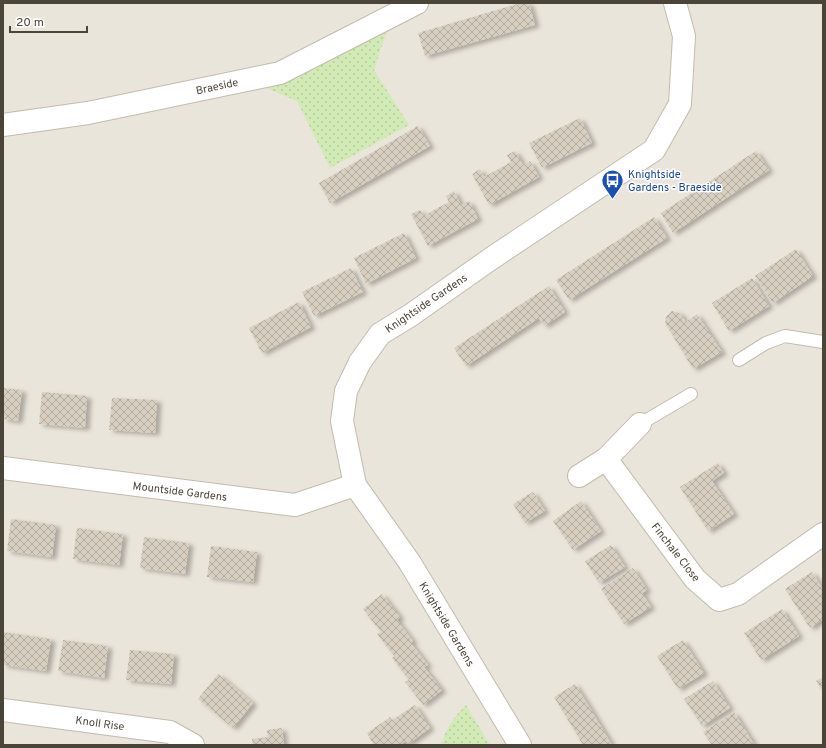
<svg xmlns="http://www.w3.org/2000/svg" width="826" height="748" viewBox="0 0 826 748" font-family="Overpass,sans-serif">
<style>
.residential{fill:#eae5da}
.grass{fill:url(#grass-dots)}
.building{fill:url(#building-cross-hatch);filter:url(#shadow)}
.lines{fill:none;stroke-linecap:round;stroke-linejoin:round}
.service-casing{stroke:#c2bbae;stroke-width:14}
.minor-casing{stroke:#c2bbae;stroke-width:24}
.service{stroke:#fff;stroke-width:12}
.minor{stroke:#fff;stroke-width:22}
.labels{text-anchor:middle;stroke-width:3;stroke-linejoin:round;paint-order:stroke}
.street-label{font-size:11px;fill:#4b4439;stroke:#fff}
.transit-label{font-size:11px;fill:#164399;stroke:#fff;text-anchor:start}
</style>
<defs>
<pattern id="grass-dots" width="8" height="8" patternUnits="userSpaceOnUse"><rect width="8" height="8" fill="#d2eab5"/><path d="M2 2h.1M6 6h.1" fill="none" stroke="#b6ca9c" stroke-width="1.8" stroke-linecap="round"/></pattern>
<pattern id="building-cross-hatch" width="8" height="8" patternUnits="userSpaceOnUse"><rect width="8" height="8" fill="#d8cfc1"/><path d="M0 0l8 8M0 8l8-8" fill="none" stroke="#b1aa9e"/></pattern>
<filter id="shadow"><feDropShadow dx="4.5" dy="2.5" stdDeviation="2" flood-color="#0004"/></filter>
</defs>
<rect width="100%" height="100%" fill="#f6f3ec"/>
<rect class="residential" x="3" y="3" width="820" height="742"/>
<g class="grass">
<path d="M 388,27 L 374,70 L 409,125 L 330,168 L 297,101 L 266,88 L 329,58 Z"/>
<path d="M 466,705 L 490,745 L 441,745 C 447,727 453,718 466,705 Z"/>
</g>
<g class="building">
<path d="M 521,3 L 529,3 L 535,25 L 425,56 L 418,33 Z"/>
<path d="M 580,118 L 592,143 L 542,168 L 529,143 Z"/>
<path d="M 418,126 L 430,146 L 330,203 L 319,183 Z"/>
<path d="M 515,151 L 523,165 L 530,161 L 539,177 L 489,205 L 472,174 L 480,169 L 484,177 L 511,162 L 507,155 Z"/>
<path d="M 756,151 L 769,170 L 673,233 L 661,213 Z"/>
<path d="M 454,191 L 461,205 L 469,201 L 478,219 L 428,246 L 411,214 L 420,210 L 423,216 L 449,202 L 446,196 Z"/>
<path d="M 654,217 L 667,238 L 569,300 L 556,280 Z"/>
<path d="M 404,233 L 416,258 L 366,284 L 354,258 Z"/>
<path d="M 796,249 L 813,276 L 773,303 L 755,276 Z"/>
<path d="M 351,268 L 363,292 L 314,316 L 302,292 Z"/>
<path d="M 752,278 L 769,306 L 729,331 L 712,303 Z"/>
<path d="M 549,286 L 565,312 L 544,326 L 539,318 L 466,366 L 454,348 Z"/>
<path d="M 299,302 L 311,327 L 262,353 L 249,328 Z"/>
<path d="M 672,311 L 680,313 L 686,322 L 697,314 L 722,352 L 693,369 L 665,323 L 666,317 Z"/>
<path d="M 3,388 L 22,390 L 18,421 L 3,419 Z"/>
<path d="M 42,392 L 87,396 L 85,428 L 39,424 Z"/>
<path d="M 112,398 L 157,400 L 155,433 L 109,430 Z"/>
<path d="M 718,463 L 724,473 L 712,481 L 734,514 L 708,531 L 680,487 Z"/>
<path d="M 533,492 L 545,511 L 525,523 L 513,504 Z"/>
<path d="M 581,501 L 601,531 L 573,550 L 553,521 Z"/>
<path d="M 11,519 L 56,525 L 52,557 L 7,551 Z"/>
<path d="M 77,528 L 123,534 L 119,565 L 73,559 Z"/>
<path d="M 144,537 L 189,543 L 185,574 L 140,568 Z"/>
<path d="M 611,545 L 625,567 L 599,583 L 585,561 Z"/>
<path d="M 211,546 L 257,552 L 253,582 L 207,577 Z"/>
<path d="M 633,568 L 647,590 L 642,593 L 651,607 L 624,624 L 601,589 Z"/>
<path d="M 812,572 L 823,589 L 823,619 L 810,628 L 785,589 Z"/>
<path d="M 382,594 L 400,617 L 397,620 L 413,641 L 411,643 L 428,665 L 424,667 L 442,690 L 423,705 L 405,682 L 409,680 L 392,658 L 394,656 L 377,634 L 381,632 L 363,609 Z"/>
<path d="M 782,609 L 799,636 L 761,660 L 744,633 Z"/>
<path d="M 3,632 L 51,639 L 46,671 L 3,665 Z"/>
<path d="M 63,640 L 108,646 L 104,678 L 58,671 Z"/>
<path d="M 683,640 L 704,673 L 678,689 L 657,656 Z"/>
<path d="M 130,650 L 174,654 L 171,684 L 126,680 Z"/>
<path d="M 218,674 L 253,703 L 233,728 L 198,699 Z"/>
<path d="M 823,677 L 823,692 L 816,681 Z"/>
<path d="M 713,681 L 730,708 L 702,726 L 684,699 Z"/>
<path d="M 575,684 L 590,708 L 612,745 L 583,745 L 554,697 Z"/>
<path d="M 415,705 L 430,728 L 408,744 L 406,741 L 399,745 L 374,745 L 367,733 L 390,717 L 392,720 Z"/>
<path d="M 734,712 L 754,744 L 752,745 L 712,745 L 703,732 Z"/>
<path d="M 282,728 L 284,745 L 253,745 L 252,739 L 268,737 L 267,730 Z"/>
</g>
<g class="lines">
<defs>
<g id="service">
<path d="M 739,360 L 766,343 L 785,336 L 823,342"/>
<path d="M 640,424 L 691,394"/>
</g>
<g id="minor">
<path d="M 3,125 L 88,113 L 280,73 L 417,3"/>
<path d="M 606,459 L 695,579 L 719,600 L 738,594 L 823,534"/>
<path d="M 3,468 L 295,505 L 355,485"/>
<path d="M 579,476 L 606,459 L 640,424"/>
<path d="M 3,710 L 170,732 L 193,745"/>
<path d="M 520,745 L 410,563 L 355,485 L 342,421 L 346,391 L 360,362 L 380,334 L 411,315 L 492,258 L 654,150 L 680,104 L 684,36 L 675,3"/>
</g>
</defs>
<use href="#service" class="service-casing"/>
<use href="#minor" class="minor-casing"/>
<use href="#service" class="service"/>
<use href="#minor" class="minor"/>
</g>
<defs>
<symbol id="bus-pin" viewBox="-11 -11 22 30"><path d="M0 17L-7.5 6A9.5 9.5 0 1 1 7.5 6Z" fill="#1a4fb4" stroke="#fff"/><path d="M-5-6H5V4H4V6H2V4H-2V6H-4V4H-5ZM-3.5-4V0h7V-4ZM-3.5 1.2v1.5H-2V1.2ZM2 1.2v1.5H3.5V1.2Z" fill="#fff"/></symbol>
</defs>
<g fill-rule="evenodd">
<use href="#bus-pin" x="600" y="168" width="25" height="34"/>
</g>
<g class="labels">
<g class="street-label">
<text transform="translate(217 86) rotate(-12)" y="4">Braeside</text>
<text transform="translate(426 303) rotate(-34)" y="4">Knightside Gardens</text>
<text transform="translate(180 491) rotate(7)" y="4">Mountside Gardens</text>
<text transform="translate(676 552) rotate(52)" y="4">Finchale Close</text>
<text transform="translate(447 624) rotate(59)" y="4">Knightside Gardens</text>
<text transform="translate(100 723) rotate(8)" y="4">Knoll Rise</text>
</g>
<g class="transit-label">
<text x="628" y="178">Knightside<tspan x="628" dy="13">Gardens - Braeside</tspan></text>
</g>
</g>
<rect width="826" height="748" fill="none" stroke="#4b4439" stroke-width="8"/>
<path d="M10 26v6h77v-6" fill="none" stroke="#4b4439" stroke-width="2"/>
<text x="16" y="26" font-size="12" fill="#4b4439" stroke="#ffffff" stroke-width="3" paint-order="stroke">20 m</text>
</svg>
